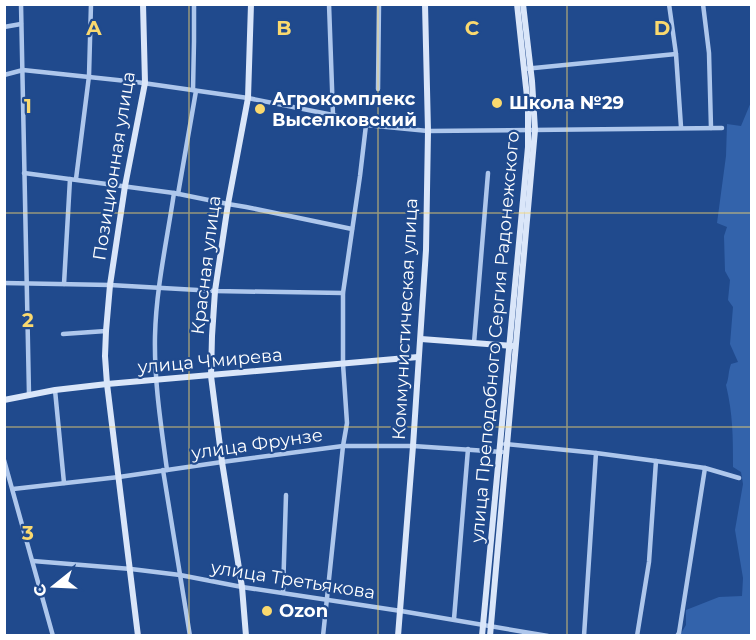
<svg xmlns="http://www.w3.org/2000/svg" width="756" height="640" viewBox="0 0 756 640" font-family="Montserrat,sans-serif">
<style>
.green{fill:#3363ab}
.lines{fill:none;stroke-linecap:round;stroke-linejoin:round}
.street{stroke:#aec7ec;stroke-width:4.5}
.secondary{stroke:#dae6f9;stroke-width:6}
.grid{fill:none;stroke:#fad96e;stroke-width:1.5;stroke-opacity:0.55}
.poi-dot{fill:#fad96e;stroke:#204a8d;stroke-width:2}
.labels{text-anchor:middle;stroke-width:4.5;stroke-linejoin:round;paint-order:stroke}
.poi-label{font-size:18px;font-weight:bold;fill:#fff;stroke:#204a8d;text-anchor:start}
.street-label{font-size:18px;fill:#fff;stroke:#204a8d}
.grid-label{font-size:20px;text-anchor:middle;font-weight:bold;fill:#fad96e;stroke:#204a8d;stroke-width:4.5;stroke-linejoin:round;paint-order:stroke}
</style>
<rect width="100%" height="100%" fill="#204a8d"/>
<path class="green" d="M 751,102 L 751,635 L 680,635 L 686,625 L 686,610 L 719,597 L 742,596 L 743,578 L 735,530 L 743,484 L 741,472 L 733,467 C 733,436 733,415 726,385 C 729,379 728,372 731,364 L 738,362 L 730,344 L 733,307 L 728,300 L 730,280 L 725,271 L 724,236 L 727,227 L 717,223 L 726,156 L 727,124 L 741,126 Z"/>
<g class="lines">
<g class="street">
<path d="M 21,4 L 29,394"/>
<path d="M 329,4 L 333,115"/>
<path d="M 669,4 L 676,54 L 681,127"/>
<path d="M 703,4 L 709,53 L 711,128"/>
<path d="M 4,27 L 21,24"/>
<path d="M 524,69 L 676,54"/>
<path d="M 4,75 L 23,70 L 136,82 L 248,98 L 333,115 L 366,125 L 428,131 L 722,128"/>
<path d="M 378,89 L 379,4"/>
<path d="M 193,90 L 194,41 L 194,4"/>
<path d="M 24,173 L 174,193 L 228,204 L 246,207 L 352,229"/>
<path d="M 76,179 L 89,76 L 91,4"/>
<path d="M 178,194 L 196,91"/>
<path d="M 4,283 L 110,285 L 215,291 L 343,293"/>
<path d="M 64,284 L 70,179"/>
<path d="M 63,334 L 106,331"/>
<path d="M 474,343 L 488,173"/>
<path d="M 55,390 L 64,483"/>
<path d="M 505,444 L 596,453 L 656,461 L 705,468 L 739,478"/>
<path d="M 4,460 L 53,636"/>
<path d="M 163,470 L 190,636"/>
<path d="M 167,470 C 161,425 154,381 155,336 C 156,289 167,240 174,193"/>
<path d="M 13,489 L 119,477 L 222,462 L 343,446 L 413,446 L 502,452"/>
<path d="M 33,561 L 131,569 L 180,575 L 242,587 L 401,611 L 548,636"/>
<path d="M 283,593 L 286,495"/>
<path d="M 454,619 L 468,449"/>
<path d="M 323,636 L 343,446 L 347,423 L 343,364 L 343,293 L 360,176 L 366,125"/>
<path d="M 584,636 L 596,453"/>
<path d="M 637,636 L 649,562 L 656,461"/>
<path d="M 677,636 L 679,633 L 705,468"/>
</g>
<g class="secondary">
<path d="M 421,339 L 512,346"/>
<path d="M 4,400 L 55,390 L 107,384 L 418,357"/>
<path d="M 138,636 L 107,384 L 105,356 L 106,331 L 110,285 L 125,186 L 145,83 L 143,4"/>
<path d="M 246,636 L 242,587 L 222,462 L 211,376 L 212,336 L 215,291 L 228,204 L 248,98 L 251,4"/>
<path d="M 398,636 L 413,446 L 426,250 L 428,131 L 425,4"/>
<path d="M 482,636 L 528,147 L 528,106 L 517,4"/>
<path d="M 490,636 L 535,130 L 532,81 L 523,4"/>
</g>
</g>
<path class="grid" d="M 189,4 L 189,636M 378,4 L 378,636M 567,4 L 567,636M 4,213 L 752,213M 4,427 L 752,427"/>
<g class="poi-dot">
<circle cx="497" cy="103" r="6"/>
<circle cx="260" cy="109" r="6"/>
<circle cx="267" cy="611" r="6"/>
</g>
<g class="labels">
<g class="poi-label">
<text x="272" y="105">Агрокомплекс<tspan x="272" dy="21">Выселковский</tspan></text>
<text x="509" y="109">Школа №29</text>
<text x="279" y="617">Ozon</text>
</g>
<g class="street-label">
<text transform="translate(114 166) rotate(-81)" y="6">Позиционная улица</text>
<text transform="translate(206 265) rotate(-83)" y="6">Красная улица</text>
<text transform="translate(405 319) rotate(-87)" y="6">Коммунистическая улица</text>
<text transform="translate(495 337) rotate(-85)" y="6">улица Преподобного Сергия Радонежского</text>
<text transform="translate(210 361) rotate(-5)" y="6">улица Чмирева</text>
<text transform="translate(257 444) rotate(-8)" y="6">улица Фрунзе</text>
<text transform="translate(293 580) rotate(9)" y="6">улица Третьякова</text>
</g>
</g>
<g class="grid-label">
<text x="94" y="35">A</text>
<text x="284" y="35">B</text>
<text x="472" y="35">C</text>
<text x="662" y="35">D</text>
<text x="28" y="113">1</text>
<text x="28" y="327">2</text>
<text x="28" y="540">3</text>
</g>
<rect width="756" height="640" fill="none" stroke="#ffffff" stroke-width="12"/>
<g transform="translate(54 586) rotate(252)" stroke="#204a8d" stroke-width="4.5" paint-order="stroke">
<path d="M0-4.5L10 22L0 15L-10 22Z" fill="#ffffff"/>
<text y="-9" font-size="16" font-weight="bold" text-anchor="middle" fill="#ffffff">С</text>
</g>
</svg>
